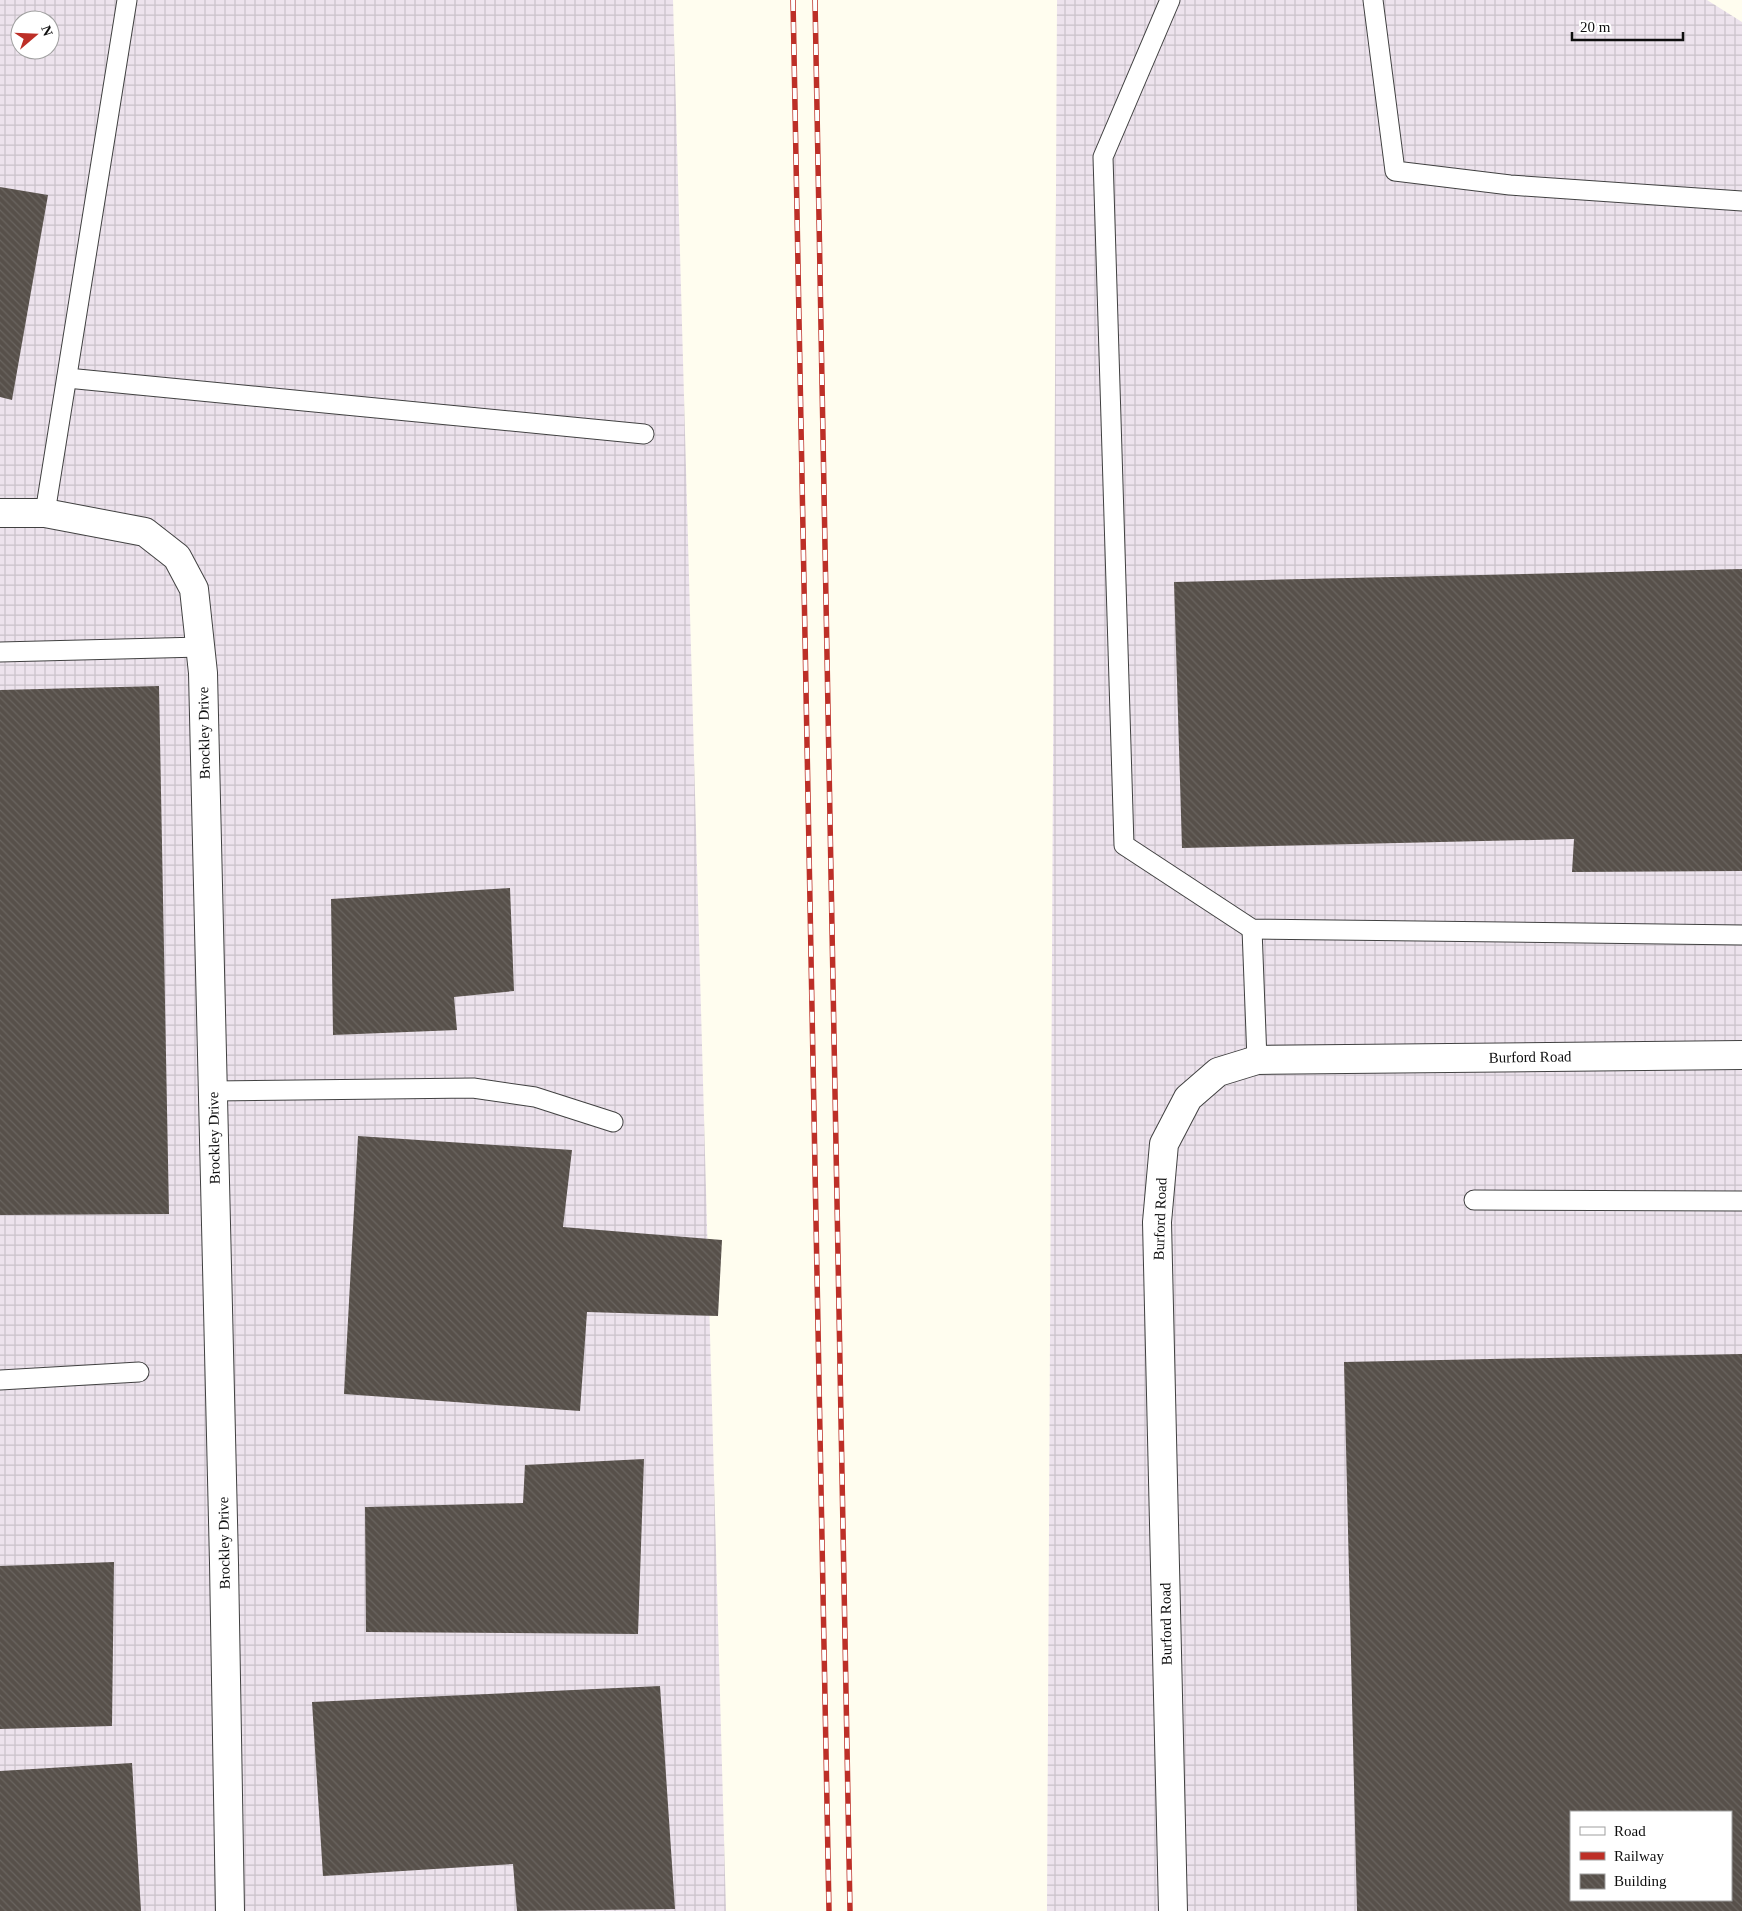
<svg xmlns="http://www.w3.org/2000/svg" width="1742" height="1911" viewBox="0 0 1742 1911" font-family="'Times New Roman',serif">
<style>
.industrial{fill:url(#industrial-grid);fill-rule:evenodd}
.building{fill:url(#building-back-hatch);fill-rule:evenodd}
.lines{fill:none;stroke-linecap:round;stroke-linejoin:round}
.service-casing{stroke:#414141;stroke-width:21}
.minor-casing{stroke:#414141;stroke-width:30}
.service{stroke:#fff;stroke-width:19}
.minor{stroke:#fff;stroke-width:28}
.rail-casing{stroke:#bd2f27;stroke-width:5.5}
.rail{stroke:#fff;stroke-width:4;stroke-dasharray:11;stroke-linecap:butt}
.labels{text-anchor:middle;stroke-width:5;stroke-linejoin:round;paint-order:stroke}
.street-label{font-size:15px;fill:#0e0e0e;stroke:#fff}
</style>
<defs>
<pattern id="industrial-grid" width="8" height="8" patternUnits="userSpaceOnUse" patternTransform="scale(1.25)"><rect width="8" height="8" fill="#ede3ed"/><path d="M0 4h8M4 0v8" fill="none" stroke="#cac2ca"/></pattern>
<pattern id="building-back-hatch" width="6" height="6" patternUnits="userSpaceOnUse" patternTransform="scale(1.25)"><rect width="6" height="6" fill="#57504a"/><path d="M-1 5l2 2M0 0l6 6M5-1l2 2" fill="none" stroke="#6a6560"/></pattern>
</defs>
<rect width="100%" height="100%" fill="#fffdef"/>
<g class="industrial">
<path d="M 0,0 L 673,0 L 726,1911 L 0,1911 ZM 20,20 L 50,20 L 50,50 L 20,50 Z"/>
<path d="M 1057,0 L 1707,0 L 1742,22 L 1742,1911 L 1047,1911 ZM 1571,1812 L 1731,1812 L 1731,1900 L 1571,1900 Z"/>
</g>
<g class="building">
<path d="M 0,187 L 48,195 L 12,400 L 0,397 Z"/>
<path d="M 1742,569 L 1742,871 L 1572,872 L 1574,839 L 1182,848 L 1174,582 Z"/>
<path d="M 159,686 L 169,1214 L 0,1215 L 0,690 Z"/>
<path d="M 510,888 L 514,991 L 454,997 L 457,1030 L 333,1035 L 331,899 Z"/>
<path d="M 358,1136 L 572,1150 L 563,1227 L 722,1240 L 718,1316 L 587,1312 L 580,1411 L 344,1394 Z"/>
<path d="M 1742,1354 L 1742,1911 L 1357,1911 L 1344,1362 ZM 1571,1812 L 1731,1812 L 1731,1900 L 1571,1900 Z"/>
<path d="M 644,1459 L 638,1634 L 366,1632 L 365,1507 L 523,1503 L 525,1465 Z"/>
<path d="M 114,1562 L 112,1726 L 0,1729 L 0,1566 Z"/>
<path d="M 660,1686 L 675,1909 L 517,1911 L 513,1864 L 323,1876 L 312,1702 Z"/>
<path d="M 132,1763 L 141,1911 L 0,1911 L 0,1771 Z"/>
</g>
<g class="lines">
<defs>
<g id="service">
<path d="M 1170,0 L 1103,157 L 1124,845 L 1252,929 L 1742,935"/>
<path d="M 1373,0 L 1395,171 L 1510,185 L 1742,201"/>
<path d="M 67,378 L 644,434"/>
<path d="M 45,513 L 127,0"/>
<path d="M 0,652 L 201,647"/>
<path d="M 1252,929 L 1257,1060"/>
<path d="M 213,1091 L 473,1088 L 535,1097 L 613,1122"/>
<path d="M 1474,1200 L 1742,1201"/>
<path d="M 0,1380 L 139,1372"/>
</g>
<g id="minor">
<path d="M 0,513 L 45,513 L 145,532 L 177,557 L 194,589 L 203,673 L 224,1563 L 230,1911"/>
<path d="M 1173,1911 L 1157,1222 L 1164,1144 L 1188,1098 L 1218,1072 L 1257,1060 L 1742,1055"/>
</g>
</defs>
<use href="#service" class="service-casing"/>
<use href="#minor" class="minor-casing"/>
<use href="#service" class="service"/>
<use href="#minor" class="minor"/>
<defs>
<g id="rail">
<path d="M 793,0 L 829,1911"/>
<path d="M 815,0 L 850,1911"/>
</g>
</defs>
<use href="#rail" class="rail-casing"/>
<use href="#rail" class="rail"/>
</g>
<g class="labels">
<g class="street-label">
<text transform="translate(204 733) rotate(-91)" y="5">Brockley Drive</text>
<text transform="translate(1530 1057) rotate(-1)" y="5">Burford Road</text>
<text transform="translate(214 1138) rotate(-91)" y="5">Brockley Drive</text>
<text transform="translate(1160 1219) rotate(-88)" y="5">Burford Road</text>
<text transform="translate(224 1543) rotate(-91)" y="5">Brockley Drive</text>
<text transform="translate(1166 1624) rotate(-91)" y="5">Burford Road</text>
</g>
</g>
<rect x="1570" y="1811" width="162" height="90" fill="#ffffff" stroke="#9f9f9f"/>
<rect x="1580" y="1827" width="25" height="8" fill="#ffffff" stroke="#9f9f9f"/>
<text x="1614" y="1836" font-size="15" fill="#0e0e0e">Road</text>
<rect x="1580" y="1852" width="25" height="8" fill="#bd2f27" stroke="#9f9f9f"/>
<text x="1614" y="1861" font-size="15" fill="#0e0e0e">Railway</text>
<rect x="1580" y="1874" width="25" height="15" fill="url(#building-back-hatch)" stroke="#9f9f9f"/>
<text x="1614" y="1886" font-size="15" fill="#0e0e0e">Building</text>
<g transform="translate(35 35) rotate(71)"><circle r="24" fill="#ffffff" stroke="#9f9f9f"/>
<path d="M0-4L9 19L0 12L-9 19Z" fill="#bd2f27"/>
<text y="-8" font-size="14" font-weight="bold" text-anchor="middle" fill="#0e0e0e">N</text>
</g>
<path d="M1572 32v8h111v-8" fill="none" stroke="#0e0e0e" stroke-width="2.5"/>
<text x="1580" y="32" font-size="15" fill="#0e0e0e" stroke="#ffffff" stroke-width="4" paint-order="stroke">20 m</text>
</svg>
